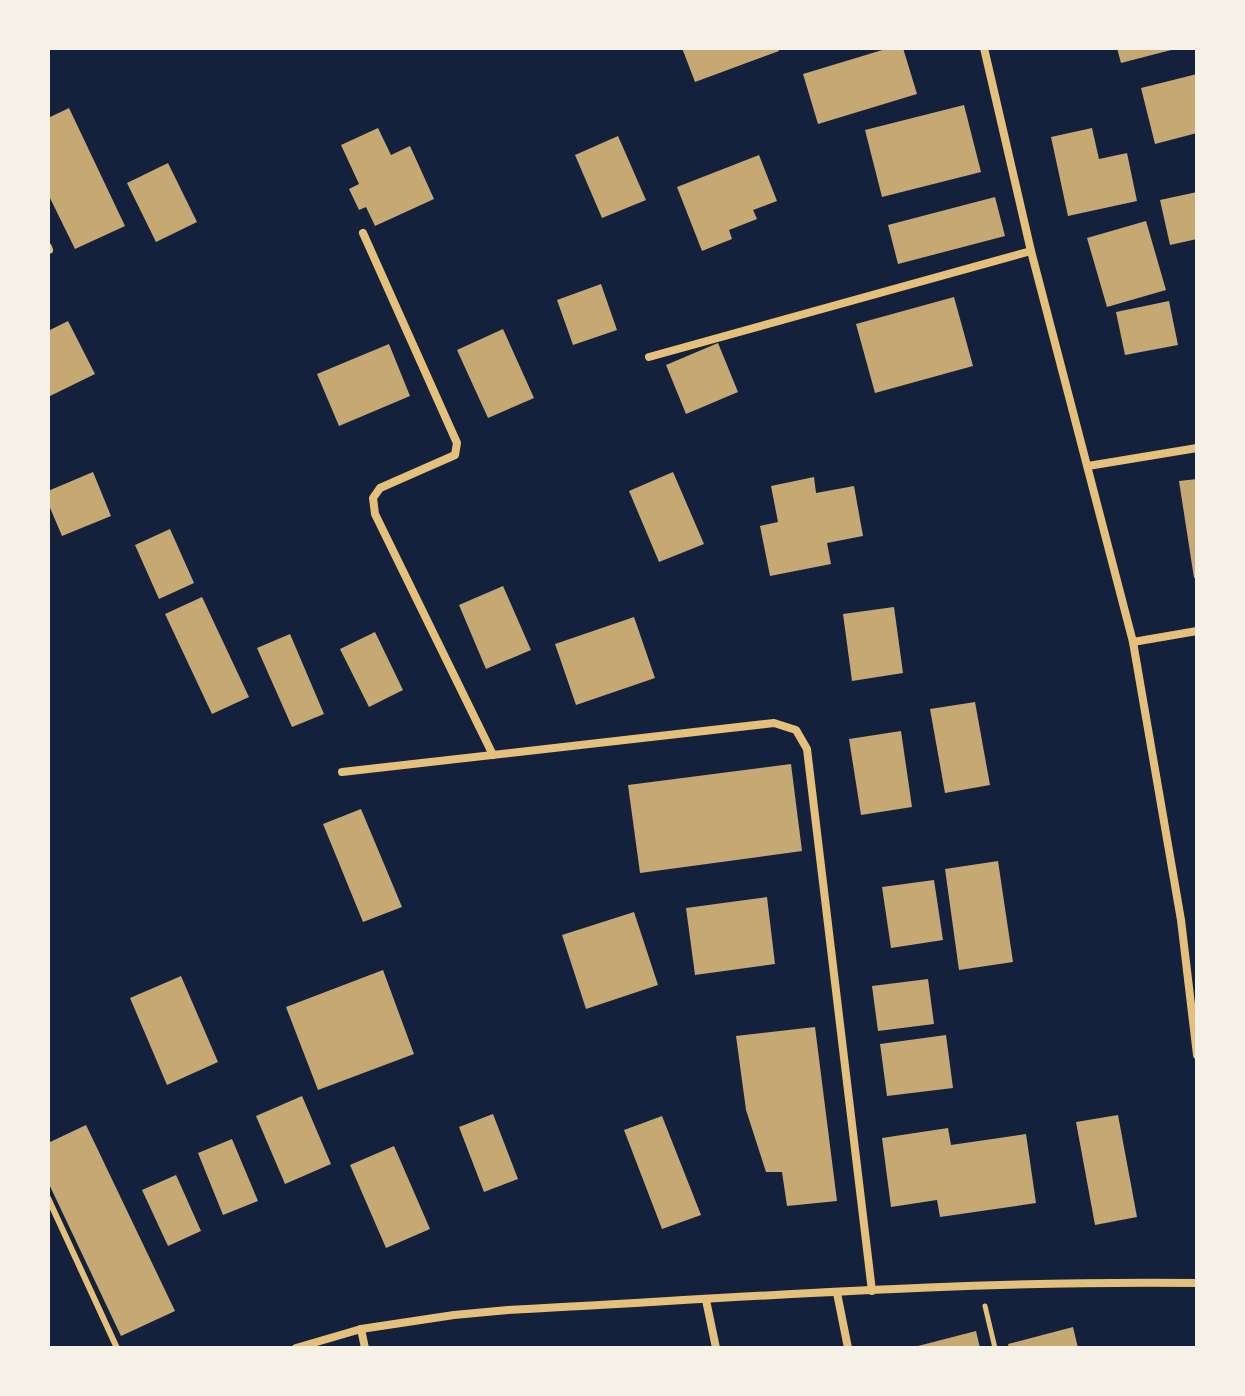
<svg xmlns="http://www.w3.org/2000/svg" width="1245" height="1396" viewBox="0 0 1245 1396" font-family="'Archivo Narrow',sans-serif">
<style>
.building{fill:#c6a872}
.lines{fill:none;stroke-linecap:round;stroke-linejoin:round}
.path{stroke:#e5c07b;stroke-width:5}
.service{stroke:#e5c07b;stroke-width:6}
.minor{stroke:#e5c07b;stroke-width:8}
</style>
<rect width="100%" height="100%" fill="#14213d"/>
<g class="building">
<path d="M 682,48 L 778,48 L 779,51 L 695,82 Z"/>
<path d="M 889,48 L 903,48 L 917,94 L 818,124 L 803,74 Z"/>
<path d="M 1117,48 L 1174,48 L 1175,49 L 1121,63 Z"/>
<path d="M 1197,74 L 1197,133 L 1155,144 L 1141,88 Z"/>
<path d="M 964,105 L 981,172 L 882,197 L 865,130 Z"/>
<path d="M 69,108 L 125,226 L 75,249 L 48,194 L 48,118 Z"/>
<path d="M 378,128 L 391,155 L 410,146 L 434,199 L 375,226 L 366,207 L 359,210 L 349,189 L 359,184 L 341,145 Z"/>
<path d="M 1092,128 L 1099,159 L 1127,153 L 1137,201 L 1068,216 L 1051,137 Z"/>
<path d="M 618,136 L 646,200 L 602,218 L 575,155 Z"/>
<path d="M 759,155 L 777,201 L 753,210 L 757,219 L 729,230 L 732,239 L 702,251 L 677,187 Z"/>
<path d="M 168,163 L 197,222 L 156,242 L 127,183 Z"/>
<path d="M 1197,192 L 1197,239 L 1170,245 L 1160,200 Z"/>
<path d="M 995,197 L 1005,236 L 898,264 L 888,225 Z"/>
<path d="M 1146,221 L 1166,290 L 1107,307 L 1087,238 Z"/>
<path d="M 601,284 L 617,330 L 573,345 L 557,300 Z"/>
<path d="M 954,297 L 973,366 L 875,393 L 856,324 Z"/>
<path d="M 1169,301 L 1178,345 L 1125,355 L 1116,312 Z"/>
<path d="M 68,321 L 95,374 L 48,397 L 48,331 Z"/>
<path d="M 503,329 L 534,398 L 488,418 L 457,350 Z"/>
<path d="M 718,343 L 738,392 L 686,414 L 666,365 Z"/>
<path d="M 389,344 L 410,396 L 339,426 L 317,374 Z"/>
<path d="M 93,472 L 111,516 L 62,536 L 48,503 L 48,491 Z"/>
<path d="M 673,472 L 704,544 L 659,562 L 629,491 Z"/>
<path d="M 814,477 L 816,493 L 854,486 L 863,536 L 827,543 L 831,564 L 770,576 L 760,526 L 778,522 L 771,486 Z"/>
<path d="M 1197,479 L 1197,578 L 1194,578 L 1179,481 Z"/>
<path d="M 170,529 L 194,583 L 159,599 L 135,545 Z"/>
<path d="M 503,586 L 531,650 L 486,669 L 459,605 Z"/>
<path d="M 202,597 L 249,697 L 212,714 L 165,614 Z"/>
<path d="M 894,607 L 903,673 L 852,681 L 843,614 Z"/>
<path d="M 634,617 L 655,678 L 576,705 L 555,644 Z"/>
<path d="M 375,632 L 403,690 L 369,707 L 340,649 Z"/>
<path d="M 290,634 L 324,714 L 292,727 L 257,648 Z"/>
<path d="M 975,702 L 990,785 L 945,793 L 930,709 Z"/>
<path d="M 901,731 L 912,807 L 861,815 L 849,739 Z"/>
<path d="M 791,764 L 802,851 L 640,873 L 628,785 Z"/>
<path d="M 361,809 L 402,907 L 363,922 L 323,824 Z"/>
<path d="M 998,861 L 1013,962 L 959,970 L 945,869 Z"/>
<path d="M 934,880 L 943,940 L 891,948 L 882,887 Z"/>
<path d="M 767,897 L 775,964 L 695,975 L 686,908 Z"/>
<path d="M 634,912 L 658,985 L 586,1009 L 562,935 Z"/>
<path d="M 383,970 L 414,1054 L 318,1090 L 286,1007 Z"/>
<path d="M 181,976 L 218,1062 L 167,1085 L 130,998 Z"/>
<path d="M 928,979 L 934,1024 L 878,1031 L 872,986 Z"/>
<path d="M 815,1027 L 837,1201 L 787,1206 L 782,1172 L 766,1172 L 746,1110 L 736,1036 Z"/>
<path d="M 946,1035 L 953,1088 L 887,1096 L 880,1044 Z"/>
<path d="M 302,1096 L 331,1164 L 285,1184 L 256,1116 Z"/>
<path d="M 493,1114 L 518,1179 L 484,1192 L 459,1127 Z"/>
<path d="M 1118,1115 L 1137,1217 L 1095,1225 L 1076,1122 Z"/>
<path d="M 662,1116 L 701,1215 L 662,1229 L 624,1130 Z"/>
<path d="M 86,1125 L 175,1311 L 121,1336 L 48,1182 L 48,1143 Z"/>
<path d="M 948,1128 L 951,1145 L 1026,1134 L 1036,1203 L 940,1217 L 937,1200 L 891,1207 L 882,1138 Z"/>
<path d="M 232,1139 L 258,1201 L 223,1215 L 198,1153 Z"/>
<path d="M 394,1146 L 430,1229 L 386,1248 L 350,1165 Z"/>
<path d="M 176,1175 L 201,1231 L 168,1246 L 142,1190 Z"/>
<path d="M 1073,1327 L 1078,1348 L 1009,1348 L 1008,1344 Z"/>
<path d="M 976,1331 L 980,1348 L 914,1348 L 914,1347 Z"/>
</g>
<g class="lines">
<path class="path" d="M 985,1306 L 995,1348"/>
<path class="service" d="M 48,1198 L 117,1348"/>
<g class="minor">
<path d="M 984,48 L 1031,251 L 1133,642 L 1181,920 L 1197,1055"/>
<path d="M 363,233 L 457,443 L 455,455 L 380,488 L 373,498 L 375,514 L 493,755"/>
<path d="M 48,247 L 49,250"/>
<path d="M 649,357 L 1031,251"/>
<path d="M 1088,466 L 1197,448"/>
<path d="M 1133,642 L 1197,631"/>
<path d="M 342,772 L 774,723 L 796,730 L 807,749 L 872,1291"/>
<path d="M 837,1293 L 848,1348"/>
<path d="M 706,1300 L 716,1348"/>
<path d="M 361,1329 L 365,1348"/>
<path d="M 296,1348 L 361,1329 L 454,1315 L 508,1310 C 737,1298 967,1280 1197,1283"/>
</g>
</g>
<rect width="1245" height="1396" fill="none" stroke="#f6f1e7" stroke-width="100"/>
</svg>
